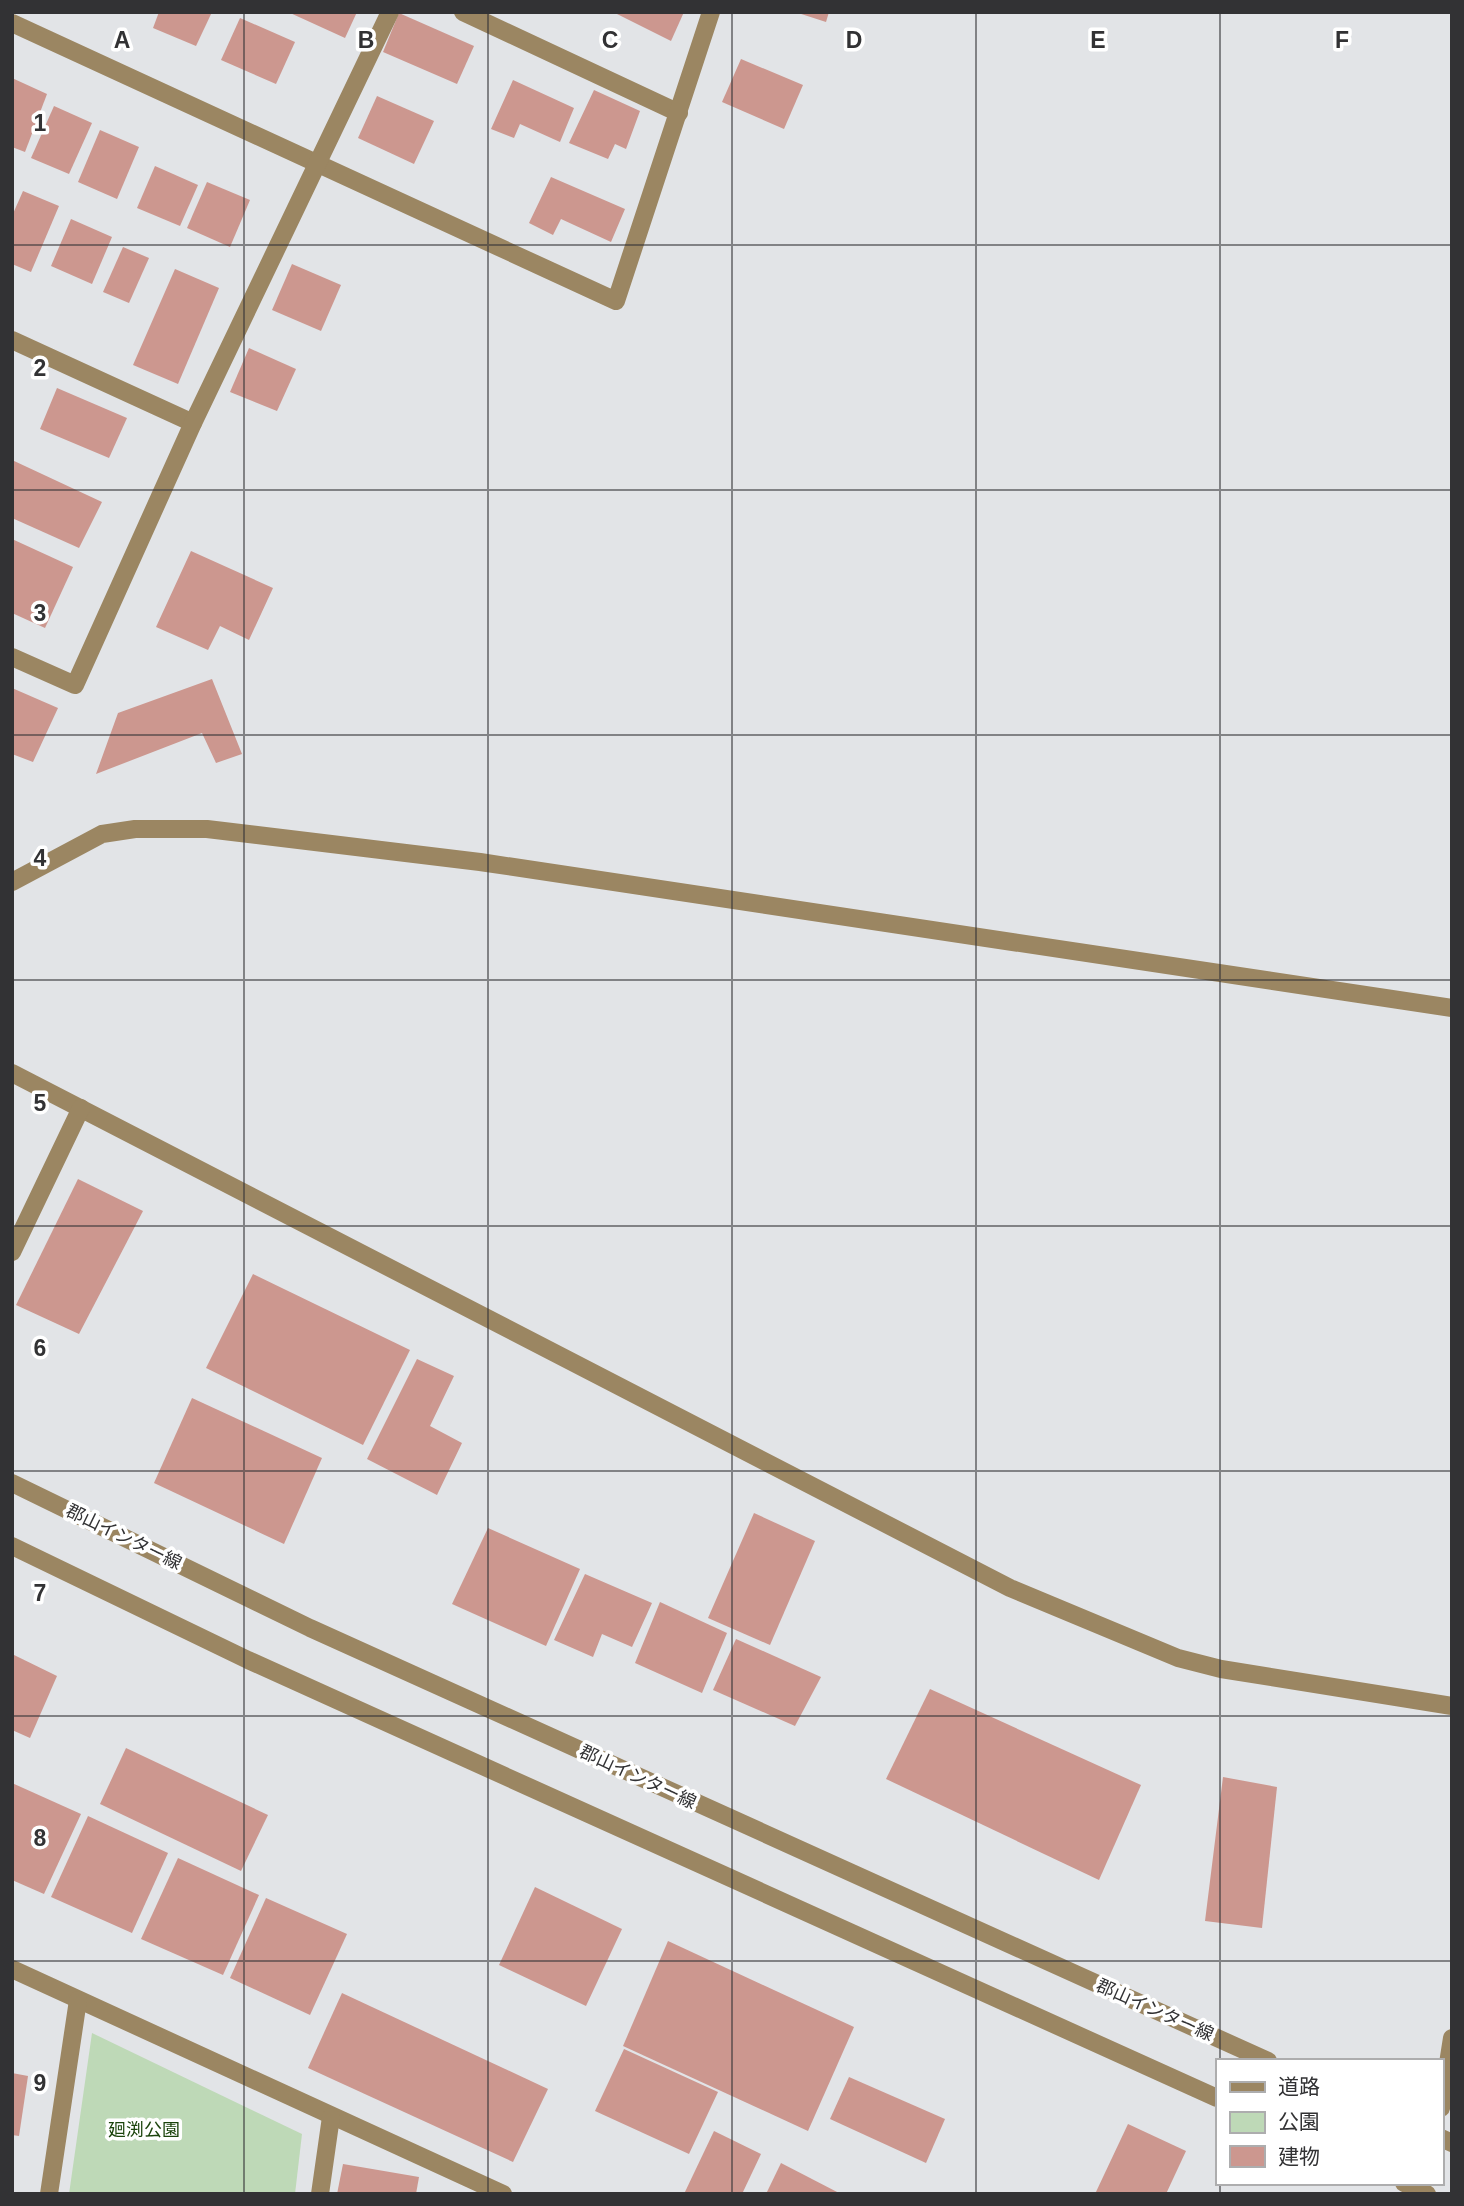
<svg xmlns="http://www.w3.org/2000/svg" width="1464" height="2206" viewBox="0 0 1464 2206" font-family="Helvetica,'Noto Sans JP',sans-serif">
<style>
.green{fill:#bed9b7}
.building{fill:#cc978f}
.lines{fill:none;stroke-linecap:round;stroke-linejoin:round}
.minor{stroke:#9b8662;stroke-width:18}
.grid{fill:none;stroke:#323234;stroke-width:2;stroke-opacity:0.55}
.labels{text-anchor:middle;stroke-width:7;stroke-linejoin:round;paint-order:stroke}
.street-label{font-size:18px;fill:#323234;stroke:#fff}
.park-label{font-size:18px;fill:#1b440c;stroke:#fff}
.grid-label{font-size:23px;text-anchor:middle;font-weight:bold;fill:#323234;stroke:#fff;stroke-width:7;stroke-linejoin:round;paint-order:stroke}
</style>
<rect width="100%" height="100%" fill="#e2e4e7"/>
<path class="green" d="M 92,2033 L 302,2134 L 295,2194 L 69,2194 Z"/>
<g class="building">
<path d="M 159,12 L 212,12 L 196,46 L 153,28 Z"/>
<path d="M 288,12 L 357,12 L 345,38 Z"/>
<path d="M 613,12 L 684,12 L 671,41 Z"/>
<path d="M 795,12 L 829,12 L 826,22 Z"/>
<path d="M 399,13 L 474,46 L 457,84 L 383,52 Z"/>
<path d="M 240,18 L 295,42 L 276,84 L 221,60 Z"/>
<path d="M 741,59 L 803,85 L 784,129 L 722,102 Z"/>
<path d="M 12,78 L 47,94 L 25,152 L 12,147 Z"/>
<path d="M 513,80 L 574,108 L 560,142 L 520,124 L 514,138 L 491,129 Z"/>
<path d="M 594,90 L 640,111 L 626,149 L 615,144 L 608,159 L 569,143 Z"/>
<path d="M 377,96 L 434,121 L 414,164 L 358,138 Z"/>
<path d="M 54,106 L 92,123 L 69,174 L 31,158 Z"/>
<path d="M 100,130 L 139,147 L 117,199 L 78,182 Z"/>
<path d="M 155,166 L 198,185 L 180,226 L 137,208 Z"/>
<path d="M 551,177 L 625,209 L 611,242 L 561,219 L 553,235 L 529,223 Z"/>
<path d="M 207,182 L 250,200 L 230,247 L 187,228 Z"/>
<path d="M 23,191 L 59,206 L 31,272 L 12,264 L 12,216 Z"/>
<path d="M 71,219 L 112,237 L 92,284 L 51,266 Z"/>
<path d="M 123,247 L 149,258 L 129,303 L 103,292 Z"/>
<path d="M 292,264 L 341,285 L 321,331 L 272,310 Z"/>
<path d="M 175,269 L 219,288 L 178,384 L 133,365 Z"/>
<path d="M 249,348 L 296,369 L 277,411 L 230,392 Z"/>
<path d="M 57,388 L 127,418 L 109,458 L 40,429 Z"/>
<path d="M 12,460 L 102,502 L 79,548 L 12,518 Z"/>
<path d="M 12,539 L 73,567 L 45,628 L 12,613 Z"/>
<path d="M 191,551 L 273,588 L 249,640 L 220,626 L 208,650 L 156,627 Z"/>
<path d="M 212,679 L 242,754 L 216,763 L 202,733 L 96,774 L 118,713 Z"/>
<path d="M 12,688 L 58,708 L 33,762 L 12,754 Z"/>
<path d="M 78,1179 L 143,1211 L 79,1334 L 16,1305 Z"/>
<path d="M 253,1274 L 410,1350 L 363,1445 L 206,1368 Z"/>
<path d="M 417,1359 L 454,1376 L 430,1426 L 462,1443 L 437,1495 L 367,1459 Z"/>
<path d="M 192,1398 L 322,1458 L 284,1544 L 154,1483 Z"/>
<path d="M 754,1513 L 815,1541 L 770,1645 L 708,1618 Z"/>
<path d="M 488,1528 L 580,1569 L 546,1646 L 452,1604 Z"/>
<path d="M 585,1574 L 652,1603 L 632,1647 L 602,1634 L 593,1657 L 554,1640 Z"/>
<path d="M 660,1602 L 727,1633 L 702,1693 L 635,1663 Z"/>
<path d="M 736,1639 L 821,1677 L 795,1726 L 713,1690 Z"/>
<path d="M 12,1654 L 57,1676 L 30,1738 L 12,1730 Z"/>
<path d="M 930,1689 L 1141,1785 L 1099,1880 L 886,1779 Z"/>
<path d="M 126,1748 L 268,1815 L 241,1871 L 100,1804 Z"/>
<path d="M 1223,1777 L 1277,1787 L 1262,1928 L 1205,1921 Z"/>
<path d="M 12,1783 L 81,1814 L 44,1894 L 12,1880 Z"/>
<path d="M 88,1816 L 168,1853 L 132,1933 L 51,1897 Z"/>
<path d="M 178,1858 L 259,1895 L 223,1975 L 141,1939 Z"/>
<path d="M 535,1887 L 622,1929 L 586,2006 L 499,1965 Z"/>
<path d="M 266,1898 L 347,1934 L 310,2015 L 230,1978 Z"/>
<path d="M 668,1941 L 854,2027 L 808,2131 L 623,2046 Z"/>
<path d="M 342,1993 L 548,2089 L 513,2162 L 308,2068 Z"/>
<path d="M 624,2049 L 718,2092 L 689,2154 L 595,2111 Z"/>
<path d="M 12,2073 L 28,2076 L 19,2136 L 12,2135 Z"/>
<path d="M 849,2077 L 945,2119 L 926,2163 L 830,2119 Z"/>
<path d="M 1128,2124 L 1186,2151 L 1166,2194 L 1095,2194 Z"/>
<path d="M 714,2131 L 761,2154 L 742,2194 L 684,2194 Z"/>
<path d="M 781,2163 L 841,2194 L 766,2194 Z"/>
<path d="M 343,2164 L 419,2177 L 416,2194 L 337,2194 Z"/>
</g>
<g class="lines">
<g class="minor">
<path d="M 463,12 L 679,113"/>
<path d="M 12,23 L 616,301 L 711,12"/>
<path d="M 12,340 L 193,423"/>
<path d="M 12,657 L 75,685 L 193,423 L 390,12"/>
<path d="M 12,882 L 102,834 L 135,829 L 207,829 L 480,862 L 1452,1008"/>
<path d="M 12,1073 L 1010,1588 L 1178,1658 L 1221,1669 L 1452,1706"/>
<path d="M 12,1252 L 81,1108"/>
<path d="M 12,1483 L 310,1628 L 1268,2061"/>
<path d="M 12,1546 L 248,1660 L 1217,2098"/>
<path d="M 12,1969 L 503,2194"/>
<path d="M 1441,2108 L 1452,2038"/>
<path d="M 1441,2138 L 1452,2143"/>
<path d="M 1404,2183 L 1427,2194"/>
<path d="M 49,2194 L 78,2000"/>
<path d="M 320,2194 L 331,2117"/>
</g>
</g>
<path class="grid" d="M 244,12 L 244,2194M 488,12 L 488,2194M 732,12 L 732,2194M 976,12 L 976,2194M 1220,12 L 1220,2061M 12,245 L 1452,245M 12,490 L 1452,490M 12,735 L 1452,735M 12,980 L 1452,980M 12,1226 L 1452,1226M 12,1471 L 1452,1471M 12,1716 L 1452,1716M 12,1961 L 1452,1961M 1220,2183 L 1220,2194"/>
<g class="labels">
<g class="street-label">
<text transform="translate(124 1537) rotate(26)" y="6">郡山インター線</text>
<text transform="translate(638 1777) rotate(25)" y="6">郡山インター線</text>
<text transform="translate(1155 2010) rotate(24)" y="6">郡山インター線</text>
</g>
<g class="park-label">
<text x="144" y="2136">廻渕公園</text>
</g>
</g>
<g class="grid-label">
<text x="122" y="48">A</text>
<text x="366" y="48">B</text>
<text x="610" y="48">C</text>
<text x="854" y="48">D</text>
<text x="1098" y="48">E</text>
<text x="1342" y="48">F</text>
<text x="40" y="131">1</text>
<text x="40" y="376">2</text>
<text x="40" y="621">3</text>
<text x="40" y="866">4</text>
<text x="40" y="1111">5</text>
<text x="40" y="1356">6</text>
<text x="40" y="1601">7</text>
<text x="40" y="1846">8</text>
<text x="40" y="2091">9</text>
</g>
<rect width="1464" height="2206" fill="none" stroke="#323234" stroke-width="28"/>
<rect x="1216" y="2059" width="228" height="126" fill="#ffffff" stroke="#adadae" stroke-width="2"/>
<rect x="1230" y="2082" width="35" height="10" fill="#9b8662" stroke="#adadae" stroke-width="2"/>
<text x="1278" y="2094" font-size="21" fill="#323234">道路</text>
<rect x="1230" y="2112" width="35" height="21" fill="#bed9b7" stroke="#adadae" stroke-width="2"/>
<text x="1278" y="2129" font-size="21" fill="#323234">公園</text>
<rect x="1230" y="2146" width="35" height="21" fill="#cc978f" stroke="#adadae" stroke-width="2"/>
<text x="1278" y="2164" font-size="21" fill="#323234">建物</text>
</svg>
